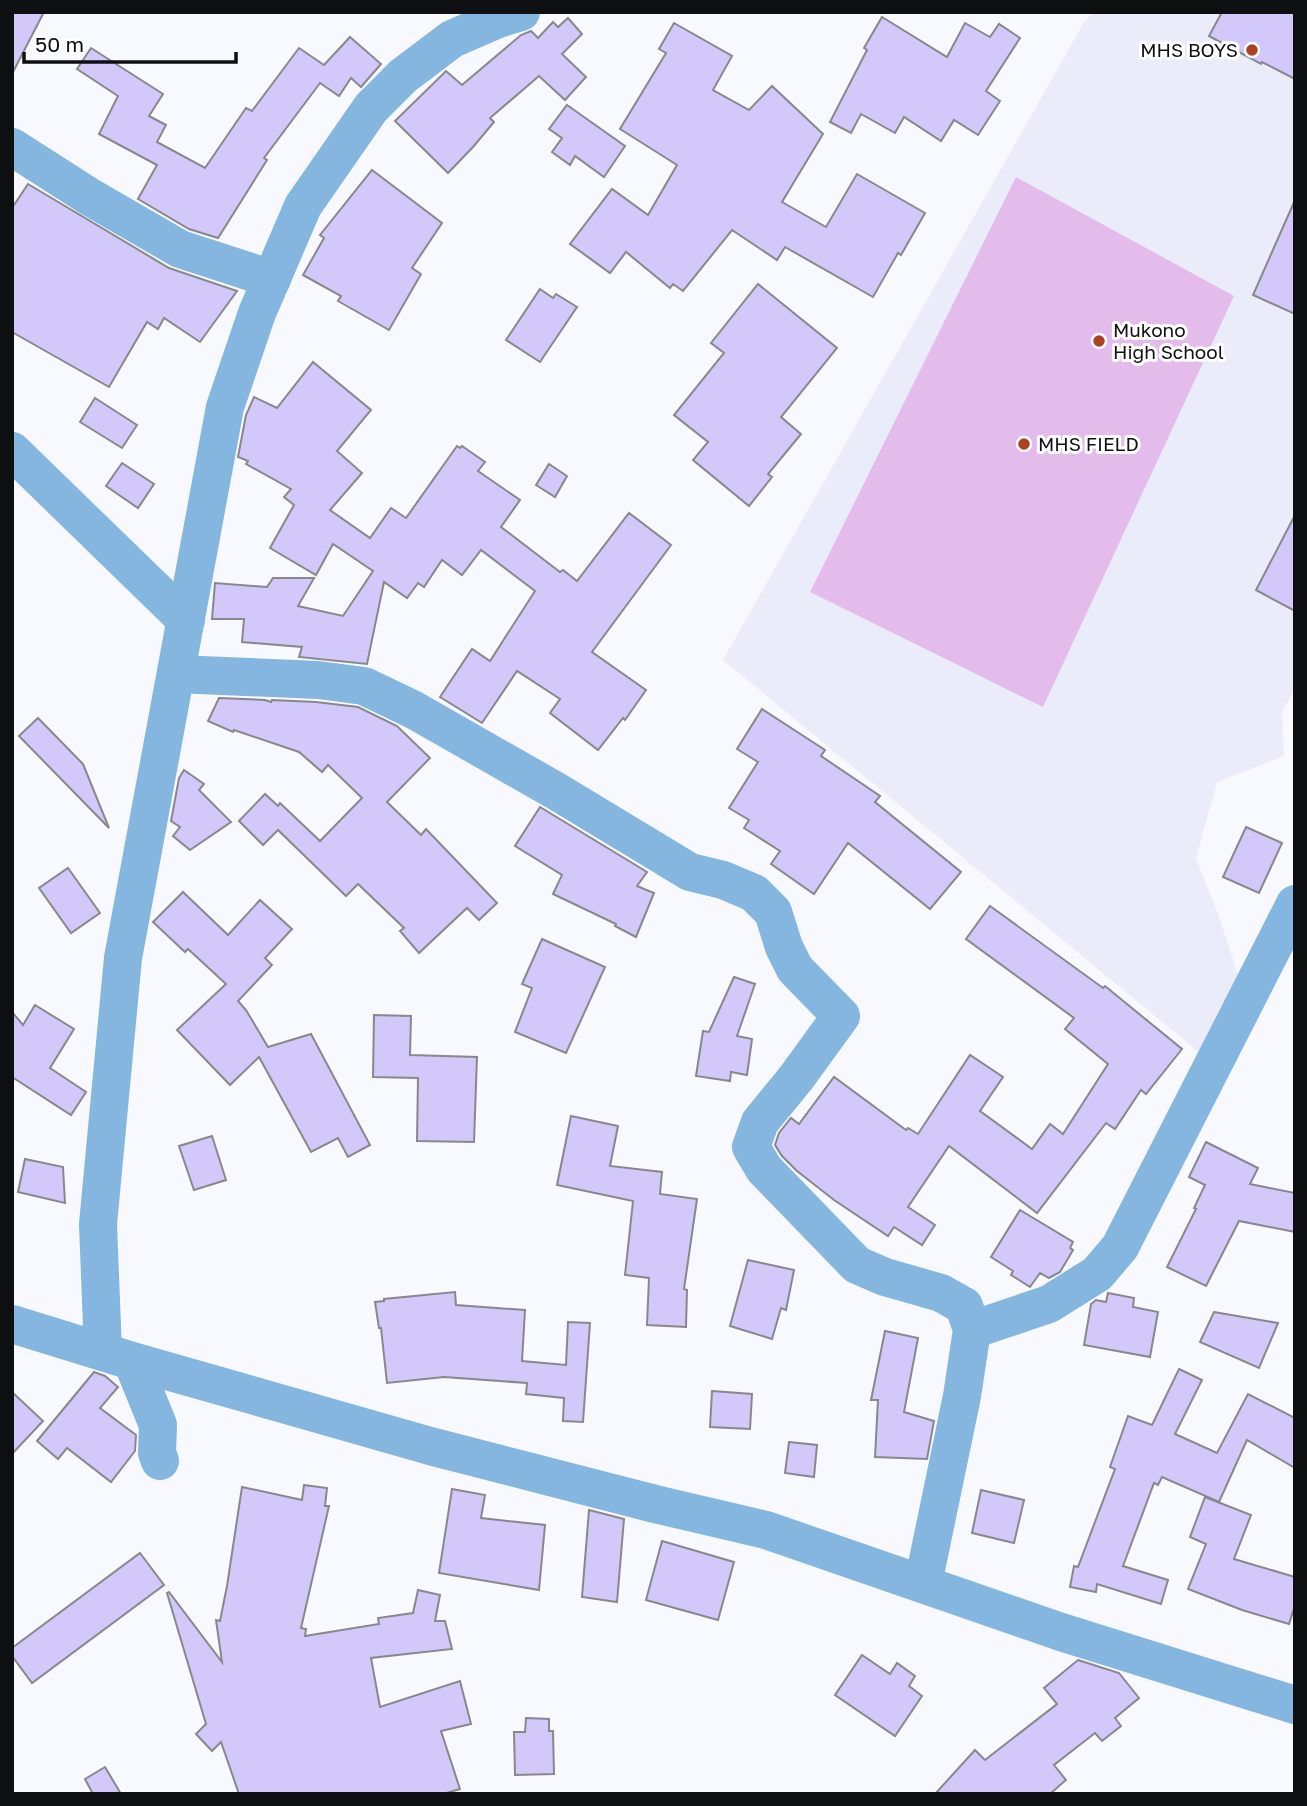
<svg xmlns="http://www.w3.org/2000/svg" width="1307" height="1806" viewBox="0 0 1307 1806" font-family="'Golos Text',sans-serif">
<style>
.built{fill:#eaedf9}
.green{fill:#e3bcec}
.building{fill:#d3c8fa;stroke:#88888c;stroke-width:2}
.lines{fill:none;stroke-linecap:round;stroke-linejoin:round}
.minor{stroke:#84b6df;stroke-width:38}
.poi-dot{fill:#ab4223;stroke:#fff;stroke-width:2.5}
.labels{text-anchor:middle;stroke-width:6;stroke-linejoin:round;paint-order:stroke}
.poi-label{font-size:19px;fill:#0e0f10;stroke:#fff;text-anchor:start}
</style>
<rect width="100%" height="100%" fill="#f7f9fe"/>
<path class="built" d="M 1094,12 L 1295,12 L 1295,688 L 1282,713 L 1284,756 L 1217,782 L 1196,858 L 1218,914 L 1244,993 L 1217,1067 L 723,660 L 1084,22 Z"/>
<path class="green" d="M 1016,177 L 1234,296 L 1043,707 L 810,592 Z"/>
<g class="building">
<path d="M 12,12 L 44,12 L 12,74 Z"/>
<path d="M 1222,12 L 1295,12 L 1295,79 L 1262,62 L 1261,64 L 1209,36 Z"/>
<path d="M 882,17 L 947,57 L 965,23 L 990,37 L 999,24 L 1020,38 L 986,91 L 1000,101 L 978,135 L 954,120 L 941,141 L 904,117 L 895,133 L 861,114 L 851,133 L 830,122 L 867,50 L 864,48 Z"/>
<path d="M 568,18 L 582,34 L 562,54 L 586,77 L 565,100 L 539,76 L 490,118 L 494,122 L 473,147 L 448,173 L 395,121 L 446,71 L 462,85 L 521,35 L 531,31 L 538,38 L 553,22 L 558,27 Z"/>
<path d="M 674,23 L 732,56 L 713,90 L 749,110 L 772,86 L 823,134 L 782,202 L 826,227 L 857,174 L 925,213 L 901,255 L 898,253 L 873,297 L 785,247 L 777,260 L 732,230 L 683,291 L 673,284 L 670,288 L 626,252 L 610,273 L 570,244 L 612,189 L 648,215 L 677,165 L 620,129 L 666,53 L 659,49 Z"/>
<path d="M 350,37 L 381,64 L 361,87 L 351,78 L 339,96 L 320,83 L 264,158 L 267,160 L 218,238 L 189,229 L 138,199 L 157,165 L 99,134 L 118,96 L 77,69 L 91,48 L 163,94 L 149,116 L 166,125 L 157,142 L 205,168 L 246,108 L 252,111 L 299,48 L 324,65 Z"/>
<path d="M 567,105 L 625,146 L 604,177 L 575,156 L 570,165 L 552,152 L 562,138 L 549,129 Z"/>
<path d="M 372,170 L 442,223 L 412,268 L 421,274 L 389,330 L 338,301 L 341,296 L 303,275 L 324,238 L 320,235 Z"/>
<path d="M 28,184 L 169,268 L 237,291 L 200,342 L 164,318 L 158,329 L 147,322 L 109,387 L 12,332 L 12,208 Z"/>
<path d="M 1295,200 L 1295,314 L 1253,295 Z"/>
<path d="M 758,284 L 837,348 L 781,417 L 801,434 L 768,474 L 772,477 L 749,506 L 693,460 L 708,442 L 674,415 L 724,353 L 711,343 Z"/>
<path d="M 540,289 L 553,298 L 556,294 L 577,307 L 540,362 L 506,340 Z"/>
<path d="M 313,362 L 371,410 L 337,451 L 362,473 L 330,510 L 370,538 L 391,508 L 406,518 L 457,446 L 460,448 L 462,446 L 485,462 L 478,471 L 520,500 L 501,527 L 560,572 L 563,570 L 577,581 L 629,513 L 671,545 L 592,652 L 646,690 L 625,720 L 623,718 L 598,750 L 550,713 L 560,699 L 517,671 L 482,723 L 440,697 L 472,649 L 490,661 L 535,591 L 481,550 L 462,575 L 442,560 L 424,587 L 418,583 L 407,598 L 384,582 L 367,664 L 299,657 L 302,647 L 242,642 L 244,619 L 212,619 L 215,583 L 267,587 L 273,578 L 314,578 L 298,606 L 343,616 L 373,571 L 333,544 L 316,575 L 270,548 L 294,505 L 284,497 L 291,489 L 246,464 L 248,461 L 238,457 L 246,415 L 254,397 L 277,408 Z"/>
<path d="M 95,398 L 137,425 L 122,448 L 80,422 Z"/>
<path d="M 122,463 L 154,484 L 138,508 L 106,486 Z"/>
<path d="M 549,464 L 567,476 L 555,497 L 536,485 Z"/>
<path d="M 1295,515 L 1295,611 L 1256,590 Z"/>
<path d="M 219,698 L 265,700 L 271,702 L 272,700 L 316,702 L 358,707 L 397,726 L 430,758 L 387,802 L 421,835 L 426,829 L 497,903 L 479,920 L 467,908 L 419,953 L 400,931 L 404,928 L 358,884 L 346,896 L 278,830 L 263,845 L 239,821 L 265,794 L 278,806 L 280,803 L 320,841 L 362,798 L 328,765 L 322,772 L 299,752 L 234,730 L 233,732 L 208,721 Z"/>
<path d="M 762,709 L 825,750 L 821,756 L 880,796 L 875,802 L 961,872 L 930,909 L 848,843 L 814,894 L 771,864 L 780,851 L 744,828 L 749,820 L 729,808 L 758,762 L 737,749 Z"/>
<path d="M 38,718 L 83,764 L 109,828 L 19,736 Z"/>
<path d="M 184,770 L 204,784 L 199,790 L 231,822 L 190,850 L 173,836 L 180,827 L 171,821 L 179,778 Z"/>
<path d="M 540,807 L 647,872 L 637,886 L 654,893 L 636,937 L 615,926 L 616,924 L 553,894 L 562,875 L 515,846 Z"/>
<path d="M 1246,827 L 1282,843 L 1259,893 L 1223,877 Z"/>
<path d="M 68,868 L 100,913 L 71,933 L 39,888 Z"/>
<path d="M 183,892 L 228,935 L 260,900 L 292,929 L 265,958 L 272,965 L 238,1001 L 246,1010 L 268,1047 L 311,1034 L 370,1145 L 348,1157 L 338,1138 L 311,1152 L 259,1057 L 230,1085 L 177,1030 L 226,984 L 188,949 L 185,952 L 153,922 Z"/>
<path d="M 990,906 L 1103,988 L 1105,986 L 1182,1049 L 1146,1094 L 1141,1090 L 1115,1129 L 1106,1123 L 1037,1213 L 949,1146 L 908,1207 L 935,1225 L 922,1245 L 894,1227 L 888,1236 L 834,1200 L 797,1171 L 782,1156 L 775,1145 L 779,1133 L 791,1118 L 799,1124 L 834,1077 L 906,1130 L 908,1128 L 918,1134 L 970,1055 L 1003,1077 L 980,1111 L 1032,1149 L 1050,1124 L 1063,1134 L 1108,1064 L 1065,1029 L 1074,1018 L 966,939 Z"/>
<path d="M 542,939 L 605,967 L 566,1053 L 515,1032 L 532,988 L 522,984 Z"/>
<path d="M 734,977 L 755,984 L 737,1036 L 752,1039 L 747,1075 L 731,1072 L 730,1081 L 696,1076 L 703,1031 L 709,1032 Z"/>
<path d="M 35,1005 L 74,1029 L 50,1068 L 86,1092 L 71,1115 L 12,1077 L 12,1012 L 23,1025 Z"/>
<path d="M 374,1015 L 411,1016 L 410,1055 L 477,1057 L 474,1142 L 417,1141 L 418,1078 L 373,1077 Z"/>
<path d="M 571,1116 L 618,1126 L 610,1166 L 662,1172 L 660,1194 L 697,1199 L 684,1289 L 687,1290 L 686,1327 L 647,1325 L 649,1278 L 625,1275 L 633,1201 L 557,1185 Z"/>
<path d="M 212,1136 L 226,1180 L 194,1190 L 179,1146 Z"/>
<path d="M 1206,1142 L 1258,1168 L 1250,1184 L 1295,1193 L 1295,1232 L 1239,1221 L 1206,1286 L 1167,1267 L 1196,1209 L 1194,1208 L 1205,1185 L 1189,1177 Z"/>
<path d="M 25,1159 L 63,1167 L 65,1203 L 18,1192 Z"/>
<path d="M 1020,1210 L 1073,1242 L 1070,1248 L 1073,1250 L 1060,1272 L 1049,1278 L 1040,1273 L 1030,1287 L 1011,1275 L 1013,1271 L 991,1257 Z"/>
<path d="M 748,1260 L 794,1270 L 786,1310 L 781,1308 L 772,1339 L 730,1326 Z"/>
<path d="M 455,1292 L 456,1305 L 525,1310 L 522,1361 L 566,1365 L 568,1322 L 590,1323 L 583,1422 L 563,1421 L 564,1398 L 526,1394 L 527,1383 L 444,1377 L 387,1383 L 381,1328 L 379,1328 L 375,1302 L 384,1301 L 384,1299 Z"/>
<path d="M 1108,1293 L 1134,1298 L 1133,1307 L 1158,1312 L 1150,1357 L 1084,1345 L 1091,1304 L 1096,1300 L 1106,1302 Z"/>
<path d="M 1214,1312 L 1278,1323 L 1259,1368 L 1200,1342 Z"/>
<path d="M 885,1331 L 918,1338 L 904,1412 L 934,1421 L 927,1459 L 875,1457 L 878,1400 L 871,1400 Z"/>
<path d="M 1179,1369 L 1202,1380 L 1175,1434 L 1217,1453 L 1248,1394 L 1295,1418 L 1295,1468 L 1247,1440 L 1219,1502 L 1162,1477 L 1158,1485 L 1154,1483 L 1123,1566 L 1168,1580 L 1161,1604 L 1097,1584 L 1096,1592 L 1070,1587 L 1074,1566 L 1078,1567 L 1115,1469 L 1110,1467 L 1128,1416 L 1152,1425 Z"/>
<path d="M 94,1372 L 105,1376 L 118,1387 L 100,1408 L 136,1435 L 135,1451 L 111,1482 L 67,1448 L 58,1459 L 37,1441 Z"/>
<path d="M 712,1391 L 752,1394 L 750,1429 L 710,1427 Z"/>
<path d="M 12,1392 L 43,1421 L 12,1454 Z"/>
<path d="M 789,1442 L 817,1445 L 814,1477 L 785,1473 Z"/>
<path d="M 304,1485 L 327,1488 L 325,1506 L 329,1506 L 301,1628 L 306,1629 L 305,1636 L 379,1624 L 378,1618 L 413,1613 L 418,1590 L 440,1595 L 435,1621 L 445,1621 L 452,1649 L 371,1658 L 380,1707 L 460,1681 L 471,1724 L 441,1731 L 460,1789 L 443,1794 L 239,1794 L 221,1742 L 212,1751 L 196,1734 L 206,1724 L 167,1593 L 169,1592 L 222,1662 L 216,1620 L 220,1621 L 227,1586 L 242,1487 L 302,1500 Z"/>
<path d="M 452,1489 L 485,1495 L 481,1518 L 545,1525 L 539,1590 L 439,1573 Z"/>
<path d="M 981,1490 L 1024,1500 L 1014,1543 L 972,1533 Z"/>
<path d="M 1205,1497 L 1251,1515 L 1234,1559 L 1295,1577 L 1295,1605 L 1289,1624 L 1242,1610 L 1188,1589 L 1206,1544 L 1190,1537 Z"/>
<path d="M 589,1510 L 624,1519 L 617,1602 L 582,1597 Z"/>
<path d="M 662,1541 L 734,1562 L 718,1620 L 646,1600 Z"/>
<path d="M 140,1553 L 164,1585 L 32,1683 L 12,1656 L 12,1648 Z"/>
<path d="M 862,1655 L 890,1674 L 897,1663 L 915,1676 L 909,1686 L 922,1696 L 895,1736 L 835,1695 Z"/>
<path d="M 1078,1660 L 1119,1673 L 1139,1698 L 1115,1718 L 1121,1726 L 1102,1741 L 1095,1733 L 1054,1765 L 1066,1780 L 1050,1794 L 935,1794 L 975,1750 L 985,1760 L 1057,1704 L 1044,1688 Z"/>
<path d="M 526,1718 L 549,1719 L 549,1731 L 553,1731 L 554,1774 L 515,1775 L 514,1732 L 525,1732 Z"/>
<path d="M 105,1767 L 121,1794 L 93,1794 L 85,1779 Z"/>
</g>
<g class="lines">
<g class="minor">
<path d="M 12,147 L 90,197 L 180,249 L 272,279"/>
<path d="M 12,451 L 186,620"/>
<path d="M 176,674 L 318,680 L 364,686 L 414,710 L 556,791 L 690,872 L 723,880 L 754,893 L 773,912 L 784,947 L 795,969 L 841,1016 L 796,1078 L 760,1122 L 751,1147 L 764,1169 L 857,1265 L 885,1277 L 941,1293 L 964,1306 L 972,1330 L 962,1396 L 923,1584"/>
<path d="M 12,1324 L 132,1361 L 430,1446 L 655,1504 L 766,1530 L 1061,1632 L 1295,1705"/>
<path d="M 972,1330 L 1049,1304 L 1097,1274 L 1120,1247 L 1295,904"/>
<path d="M 103,1352 L 98,1224 L 123,958 L 225,407 L 257,313 L 303,206 L 371,108 L 403,76 L 452,39 L 498,19 L 521,12"/>
<path d="M 132,1361 L 158,1425 L 157,1453 L 160,1461"/>
</g>
</g>
<g class="poi-dot">
<circle cx="1252" cy="50" r="7"/>
<circle cx="1099" cy="341" r="7"/>
<circle cx="1024" cy="444" r="7"/>
</g>
<g class="labels">
<g class="poi-label">
<text x="1238" y="57" text-anchor="end">MHS BOYS</text>
<text x="1113" y="337">Mukono<tspan x="1113" dy="22">High School</tspan></text>
<text x="1038" y="451">MHS FIELD</text>
</g>
</g>
<rect width="1307" height="1806" fill="none" stroke="#0e0f10" stroke-width="28"/>
<path d="M24 52v10h212v-10" fill="none" stroke="#0e0f10" stroke-width="3.5"/>
<text x="35" y="52" font-size="21" fill="#0e0f10" stroke="#ffffff" stroke-width="5" paint-order="stroke">50 m</text>
</svg>
